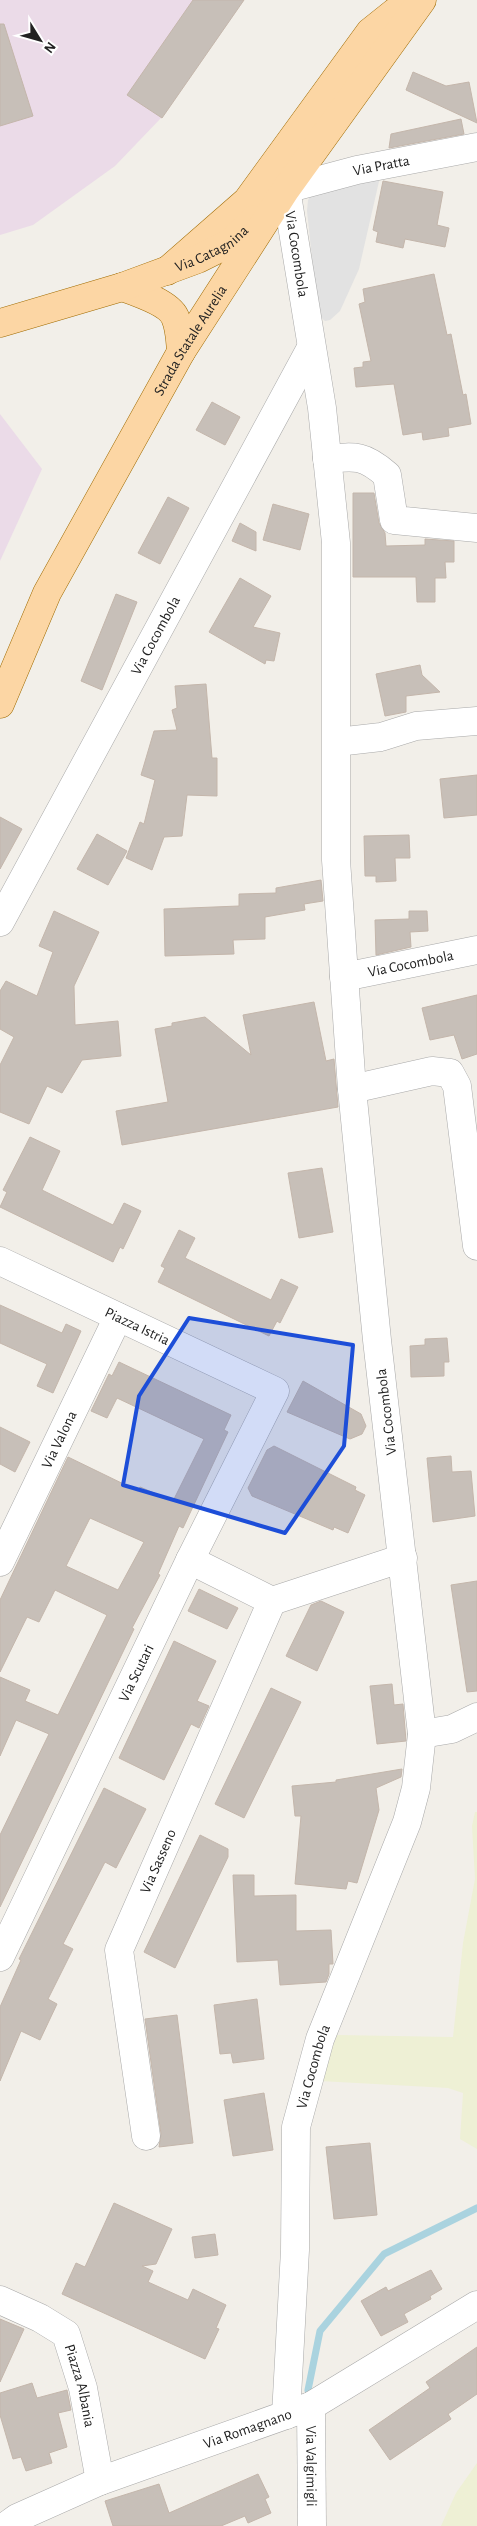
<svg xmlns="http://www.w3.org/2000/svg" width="477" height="2526" viewBox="0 0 477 2526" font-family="'Alegreya Sans',sans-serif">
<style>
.industrial{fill:#ebdbe8}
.farmland{fill:#eef0d5}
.parking{fill:#e2e2e2}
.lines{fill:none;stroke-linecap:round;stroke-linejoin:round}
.stream{stroke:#aad3df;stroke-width:7}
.building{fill:#c7bfb8;stroke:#c4b6ab;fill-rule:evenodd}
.minor-casing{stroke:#a9a9a9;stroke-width:29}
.major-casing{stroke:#a06b00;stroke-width:29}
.minor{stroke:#fff;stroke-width:28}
.major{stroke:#fcd6a4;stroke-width:28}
.marked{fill:#1d4ed8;fill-opacity:0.2;stroke:#1d4ed8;stroke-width:4;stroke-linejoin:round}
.labels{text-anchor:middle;stroke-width:4;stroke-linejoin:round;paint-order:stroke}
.street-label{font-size:15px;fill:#222;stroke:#fff}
</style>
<rect width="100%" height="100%" fill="#f2efe9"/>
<g class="industrial">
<path d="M 0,0 L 244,0 L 161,118 L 115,166 L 33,225 L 0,235 Z"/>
<path d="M 0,414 L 42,469 L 0,561 Z"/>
</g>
<g class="farmland">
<path d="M 475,1812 L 477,1812 L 477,2149 L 460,2139 L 463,2093 L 448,2088 L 320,2081 L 337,2035 L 453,2037 L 463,1943 L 475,1879 L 472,1826 Z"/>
<path d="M 477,2463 L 477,2526 L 441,2526 L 456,2493 Z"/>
</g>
<path class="parking" d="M 380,177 L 359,269 L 340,311 L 330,320 L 325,321 L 318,315 L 307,211 L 308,200 L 312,193 Z"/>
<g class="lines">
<path class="stream" d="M 308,2390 L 320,2331 L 384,2254 L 477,2208"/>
</g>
<g class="building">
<path d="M 193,0 L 244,0 L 162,118 L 127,95 Z"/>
<path d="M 0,24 L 4,24 L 33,116 L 0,126 Z"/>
<path d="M 413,72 L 446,86 L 469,82 L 477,123 L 406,90 Z"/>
<path d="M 461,119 L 464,134 L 389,148 L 391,134 Z"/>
<path d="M 383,181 L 443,192 L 437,225 L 449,228 L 445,247 L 405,239 L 403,248 L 376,242 L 378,232 L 373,230 Z"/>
<path d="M 434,274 L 447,335 L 451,334 L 463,395 L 466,394 L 471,424 L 448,428 L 449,436 L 423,440 L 422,432 L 403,435 L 394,384 L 356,387 L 354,368 L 363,367 L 363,362 L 371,361 L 359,304 L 365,302 L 363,289 Z"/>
<path d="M 212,402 L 240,417 L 225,445 L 196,430 Z"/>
<path d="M 353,493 L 374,493 L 379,523 L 385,533 L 386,546 L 425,545 L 425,539 L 454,541 L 454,562 L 445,562 L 446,578 L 435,578 L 435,602 L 417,602 L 416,577 L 353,577 Z"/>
<path d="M 168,497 L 189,508 L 160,564 L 138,553 Z"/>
<path d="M 273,504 L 309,514 L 300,550 L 263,540 Z"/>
<path d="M 240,523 L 256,532 L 256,551 L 232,541 Z"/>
<path d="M 240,578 L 271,596 L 253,627 L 280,633 L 274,661 L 266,660 L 265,664 L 209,632 Z"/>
<path d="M 116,594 L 137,602 L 102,690 L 81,681 Z"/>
<path d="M 420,665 L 422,675 L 440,692 L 406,696 L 406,712 L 385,716 L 376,674 Z"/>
<path d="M 206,684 L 212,758 L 217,758 L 217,796 L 187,795 L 182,836 L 164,837 L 152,870 L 126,858 L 140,822 L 144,824 L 155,780 L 141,775 L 154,731 L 177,730 L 172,710 L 177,708 L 175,686 Z"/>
<path d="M 477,775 L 477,815 L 444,818 L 440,779 Z"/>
<path d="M 0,817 L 22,829 L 0,869 Z"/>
<path d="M 97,834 L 127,851 L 108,885 L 77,869 Z"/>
<path d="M 409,835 L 410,858 L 395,858 L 396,881 L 376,882 L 376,876 L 365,876 L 364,836 Z"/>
<path d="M 321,880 L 323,901 L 304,904 L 305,910 L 265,917 L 265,939 L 233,940 L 234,954 L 165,956 L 164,909 L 239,906 L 239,894 L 276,893 L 276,888 Z"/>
<path d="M 54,911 L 99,932 L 74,986 L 75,1025 L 118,1021 L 121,1056 L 82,1060 L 62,1093 L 47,1086 L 29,1124 L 0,1112 L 0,1065 L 14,1037 L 0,1029 L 0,991 L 6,981 L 37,996 L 53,952 L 39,946 Z"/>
<path d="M 409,911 L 427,911 L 428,931 L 410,932 L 411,947 L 376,955 L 375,920 L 409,919 Z"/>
<path d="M 477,995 L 477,1054 L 462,1059 L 454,1035 L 430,1040 L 422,1008 Z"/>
<path d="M 314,1002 L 326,1061 L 334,1059 L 338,1107 L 122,1145 L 116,1111 L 168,1102 L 155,1029 L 172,1026 L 172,1023 L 205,1017 L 251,1055 L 243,1015 Z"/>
<path d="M 30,1137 L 60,1151 L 42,1190 L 113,1225 L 124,1203 L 141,1211 L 123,1249 L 120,1247 L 113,1262 L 0,1207 L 7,1192 L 3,1190 Z"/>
<path d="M 322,1168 L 333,1232 L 299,1238 L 288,1173 Z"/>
<path d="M 179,1230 L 195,1238 L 185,1258 L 271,1300 L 281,1279 L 298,1287 L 280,1323 L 277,1321 L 269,1336 L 158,1282 L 165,1268 L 161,1266 Z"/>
<path d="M 0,1305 L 62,1333 L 66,1324 L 81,1331 L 53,1393 L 37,1386 L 47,1364 L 0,1343 Z"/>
<path d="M 447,1338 L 449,1362 L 444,1362 L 444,1376 L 411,1377 L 410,1346 L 425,1345 L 425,1339 Z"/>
<path d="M 119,1362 L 231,1415 L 224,1430 L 228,1432 L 183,1528 L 179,1526 L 158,1574 L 160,1575 L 132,1628 L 134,1629 L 0,1907 L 0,1835 L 49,1734 L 16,1720 L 0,1756 L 0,1677 L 30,1690 L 25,1701 L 58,1715 L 107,1615 L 55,1590 L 39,1622 L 27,1617 L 0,1672 L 0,1600 L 68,1457 L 138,1491 L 140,1487 L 173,1501 L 204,1439 L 117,1398 L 107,1418 L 91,1411 L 109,1374 L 112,1376 ZM 90,1518 L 144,1542 L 118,1590 L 66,1566 Z"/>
<path d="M 303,1381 L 361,1414 L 366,1426 L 362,1434 L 350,1439 L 287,1412 Z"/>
<path d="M 0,1427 L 30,1442 L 15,1472 L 0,1464 Z"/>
<path d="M 274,1446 L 356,1487 L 355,1490 L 365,1495 L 348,1533 L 334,1527 L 333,1530 L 252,1496 L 248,1488 L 267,1450 Z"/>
<path d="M 451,1456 L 452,1472 L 471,1471 L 475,1516 L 433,1522 L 427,1458 Z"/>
<path d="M 477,1581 L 477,1691 L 467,1692 L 451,1585 Z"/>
<path d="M 199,1589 L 238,1608 L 227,1629 L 188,1611 Z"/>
<path d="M 321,1601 L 344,1612 L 317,1671 L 286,1656 L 311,1605 Z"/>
<path d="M 174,1641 L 216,1661 L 197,1701 L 209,1706 L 199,1728 L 191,1724 L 164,1780 L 119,1758 Z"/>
<path d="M 392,1684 L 394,1705 L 403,1704 L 406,1741 L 377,1744 L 370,1686 Z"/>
<path d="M 271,1688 L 301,1702 L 244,1818 L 215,1804 Z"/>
<path d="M 402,1769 L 401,1777 L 376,1788 L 379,1810 L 357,1883 L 348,1881 L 346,1889 L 295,1884 L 301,1816 L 295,1816 L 292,1786 L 336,1782 L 336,1780 Z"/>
<path d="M 104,1788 L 146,1809 L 116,1868 L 105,1862 L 63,1944 L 73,1949 L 48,1999 L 57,2004 L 40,2040 L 21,2031 L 0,2081 L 0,2007 L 21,1960 L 19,1959 Z"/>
<path d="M 200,1835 L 228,1849 L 228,1857 L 175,1968 L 144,1952 Z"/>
<path d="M 233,1875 L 254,1875 L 254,1896 L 296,1895 L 296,1931 L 331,1930 L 333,1964 L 329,1964 L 329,1974 L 326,1982 L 280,1985 L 278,1960 L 237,1962 Z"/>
<path d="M 257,1999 L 264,2059 L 233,2063 L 231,2053 L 220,2054 L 214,2005 Z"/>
<path d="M 177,2015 L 193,2143 L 159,2147 L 161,2134 L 145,2019 Z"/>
<path d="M 264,2093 L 273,2150 L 233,2156 L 224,2100 Z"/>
<path d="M 370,2143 L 377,2215 L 334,2219 L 326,2147 Z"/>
<path d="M 114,2203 L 172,2229 L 156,2264 L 142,2266 L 153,2271 L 148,2282 L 188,2300 L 193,2289 L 226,2305 L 216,2328 L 219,2329 L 205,2359 L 62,2294 L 76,2263 L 85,2267 Z"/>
<path d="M 215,2234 L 218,2255 L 195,2258 L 192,2237 Z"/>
<path d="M 431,2270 L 442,2289 L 430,2296 L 431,2299 L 404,2314 L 408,2322 L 381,2336 L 361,2301 L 386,2287 L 388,2291 Z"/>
<path d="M 0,2319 L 24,2329 L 0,2382 Z"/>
<path d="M 477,2347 L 477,2394 L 448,2414 L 451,2419 L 390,2460 L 369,2430 L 430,2388 L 426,2382 Z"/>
<path d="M 32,2383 L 37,2398 L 67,2390 L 71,2410 L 58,2413 L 67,2447 L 49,2453 L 52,2463 L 26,2471 L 21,2457 L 13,2459 L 0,2415 L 0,2393 Z"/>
<path d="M 258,2474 L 269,2497 L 265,2499 L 271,2513 L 248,2523 L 245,2516 L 221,2526 L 113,2526 L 105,2501 L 159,2484 L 169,2513 Z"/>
</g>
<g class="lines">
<defs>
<g id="minor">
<path d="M 327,459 C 356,456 364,455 387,475 L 394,520 L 477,528"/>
<path d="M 337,742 L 381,737 L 416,726 L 477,721"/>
<path id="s1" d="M 0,922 L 311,348"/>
<path id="s2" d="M 344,977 L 477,950"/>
<path d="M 352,1089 L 432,1071 L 450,1073 L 457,1086 L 477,1246"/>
<path id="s3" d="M 0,1261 L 275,1391 L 190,1560 L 0,1957"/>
<path d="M 190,1560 L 272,1601 L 403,1558"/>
<path id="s4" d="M 0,1562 L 118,1317"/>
<path d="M 422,1734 L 452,1729 L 477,1717"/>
<path id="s5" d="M 146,2136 L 119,1950 L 272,1601"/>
<path id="s6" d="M 0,2300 L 40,2318 L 66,2334 L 83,2388 L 100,2481"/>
<path id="s7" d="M 311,2406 L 312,2526"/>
<path id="s8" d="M 286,2415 L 295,2250 L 296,2127 L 320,2039 L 407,1822 L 416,1788 L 422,1734 L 377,1340 L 352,1089 L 336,860 L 336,543 L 322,408 L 286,189 L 357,170 L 477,147"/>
<path id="s9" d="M 6,2526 L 17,2518 L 100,2481 L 311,2406 L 477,2305"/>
</g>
<g id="major">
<path d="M 167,271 L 247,201 L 370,32 L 395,12 L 415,4"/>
<path d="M 122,287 C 136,292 169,303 175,317 C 180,328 180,340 181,352"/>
<path id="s10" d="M 0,323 L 122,287 L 198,259 L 230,243 L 255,219"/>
<path id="s11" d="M 0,704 L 47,593 L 181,352 L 286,189 L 422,0"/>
</g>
</defs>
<use href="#minor" class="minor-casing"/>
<use href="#major" class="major-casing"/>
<use href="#minor" class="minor"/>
<use href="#major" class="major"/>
</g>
<path class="marked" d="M 189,1318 L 353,1345 L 344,1446 L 285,1533 L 123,1485 L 139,1396 Z"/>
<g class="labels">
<g class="street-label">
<text dy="5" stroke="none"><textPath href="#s8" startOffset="2354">Via Pratta</textPath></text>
<text dy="5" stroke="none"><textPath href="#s10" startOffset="225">Via Catagnina</textPath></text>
<text transform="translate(297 254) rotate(81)" y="5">Via Cocombola</text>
<text dy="5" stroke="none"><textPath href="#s11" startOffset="411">Strada Statale Aurelia</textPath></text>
<text dy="5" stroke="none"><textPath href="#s1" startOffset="326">Via Cocombola</textPath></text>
<text dy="5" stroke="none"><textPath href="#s2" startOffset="68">Via Cocombola</textPath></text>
<text dy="5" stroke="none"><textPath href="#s3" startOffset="152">Piazza Istria</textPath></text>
<text transform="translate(386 1412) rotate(-97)" y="5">Via Cocombola</text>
<text dy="5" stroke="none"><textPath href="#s4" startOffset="136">Via Valona</textPath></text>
<text transform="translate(136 1673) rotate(-64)" y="5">Via Scutari</text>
<text dy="5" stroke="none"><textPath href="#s5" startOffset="285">Via Sasseno</textPath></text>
<text dy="5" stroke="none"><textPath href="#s8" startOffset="351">Via Cocombola</textPath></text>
<text dy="5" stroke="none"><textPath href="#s6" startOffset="128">Piazza Albania</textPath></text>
<text dy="5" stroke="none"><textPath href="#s9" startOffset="261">Via Romagnano</textPath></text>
<text dy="5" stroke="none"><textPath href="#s7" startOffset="60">Via Valgimigli</textPath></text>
</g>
</g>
<g transform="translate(40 40) rotate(127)" stroke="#ffffff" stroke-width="4" paint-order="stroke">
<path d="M0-4L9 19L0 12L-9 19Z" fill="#222222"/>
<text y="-8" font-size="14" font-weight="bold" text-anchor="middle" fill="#222222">N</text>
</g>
</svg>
